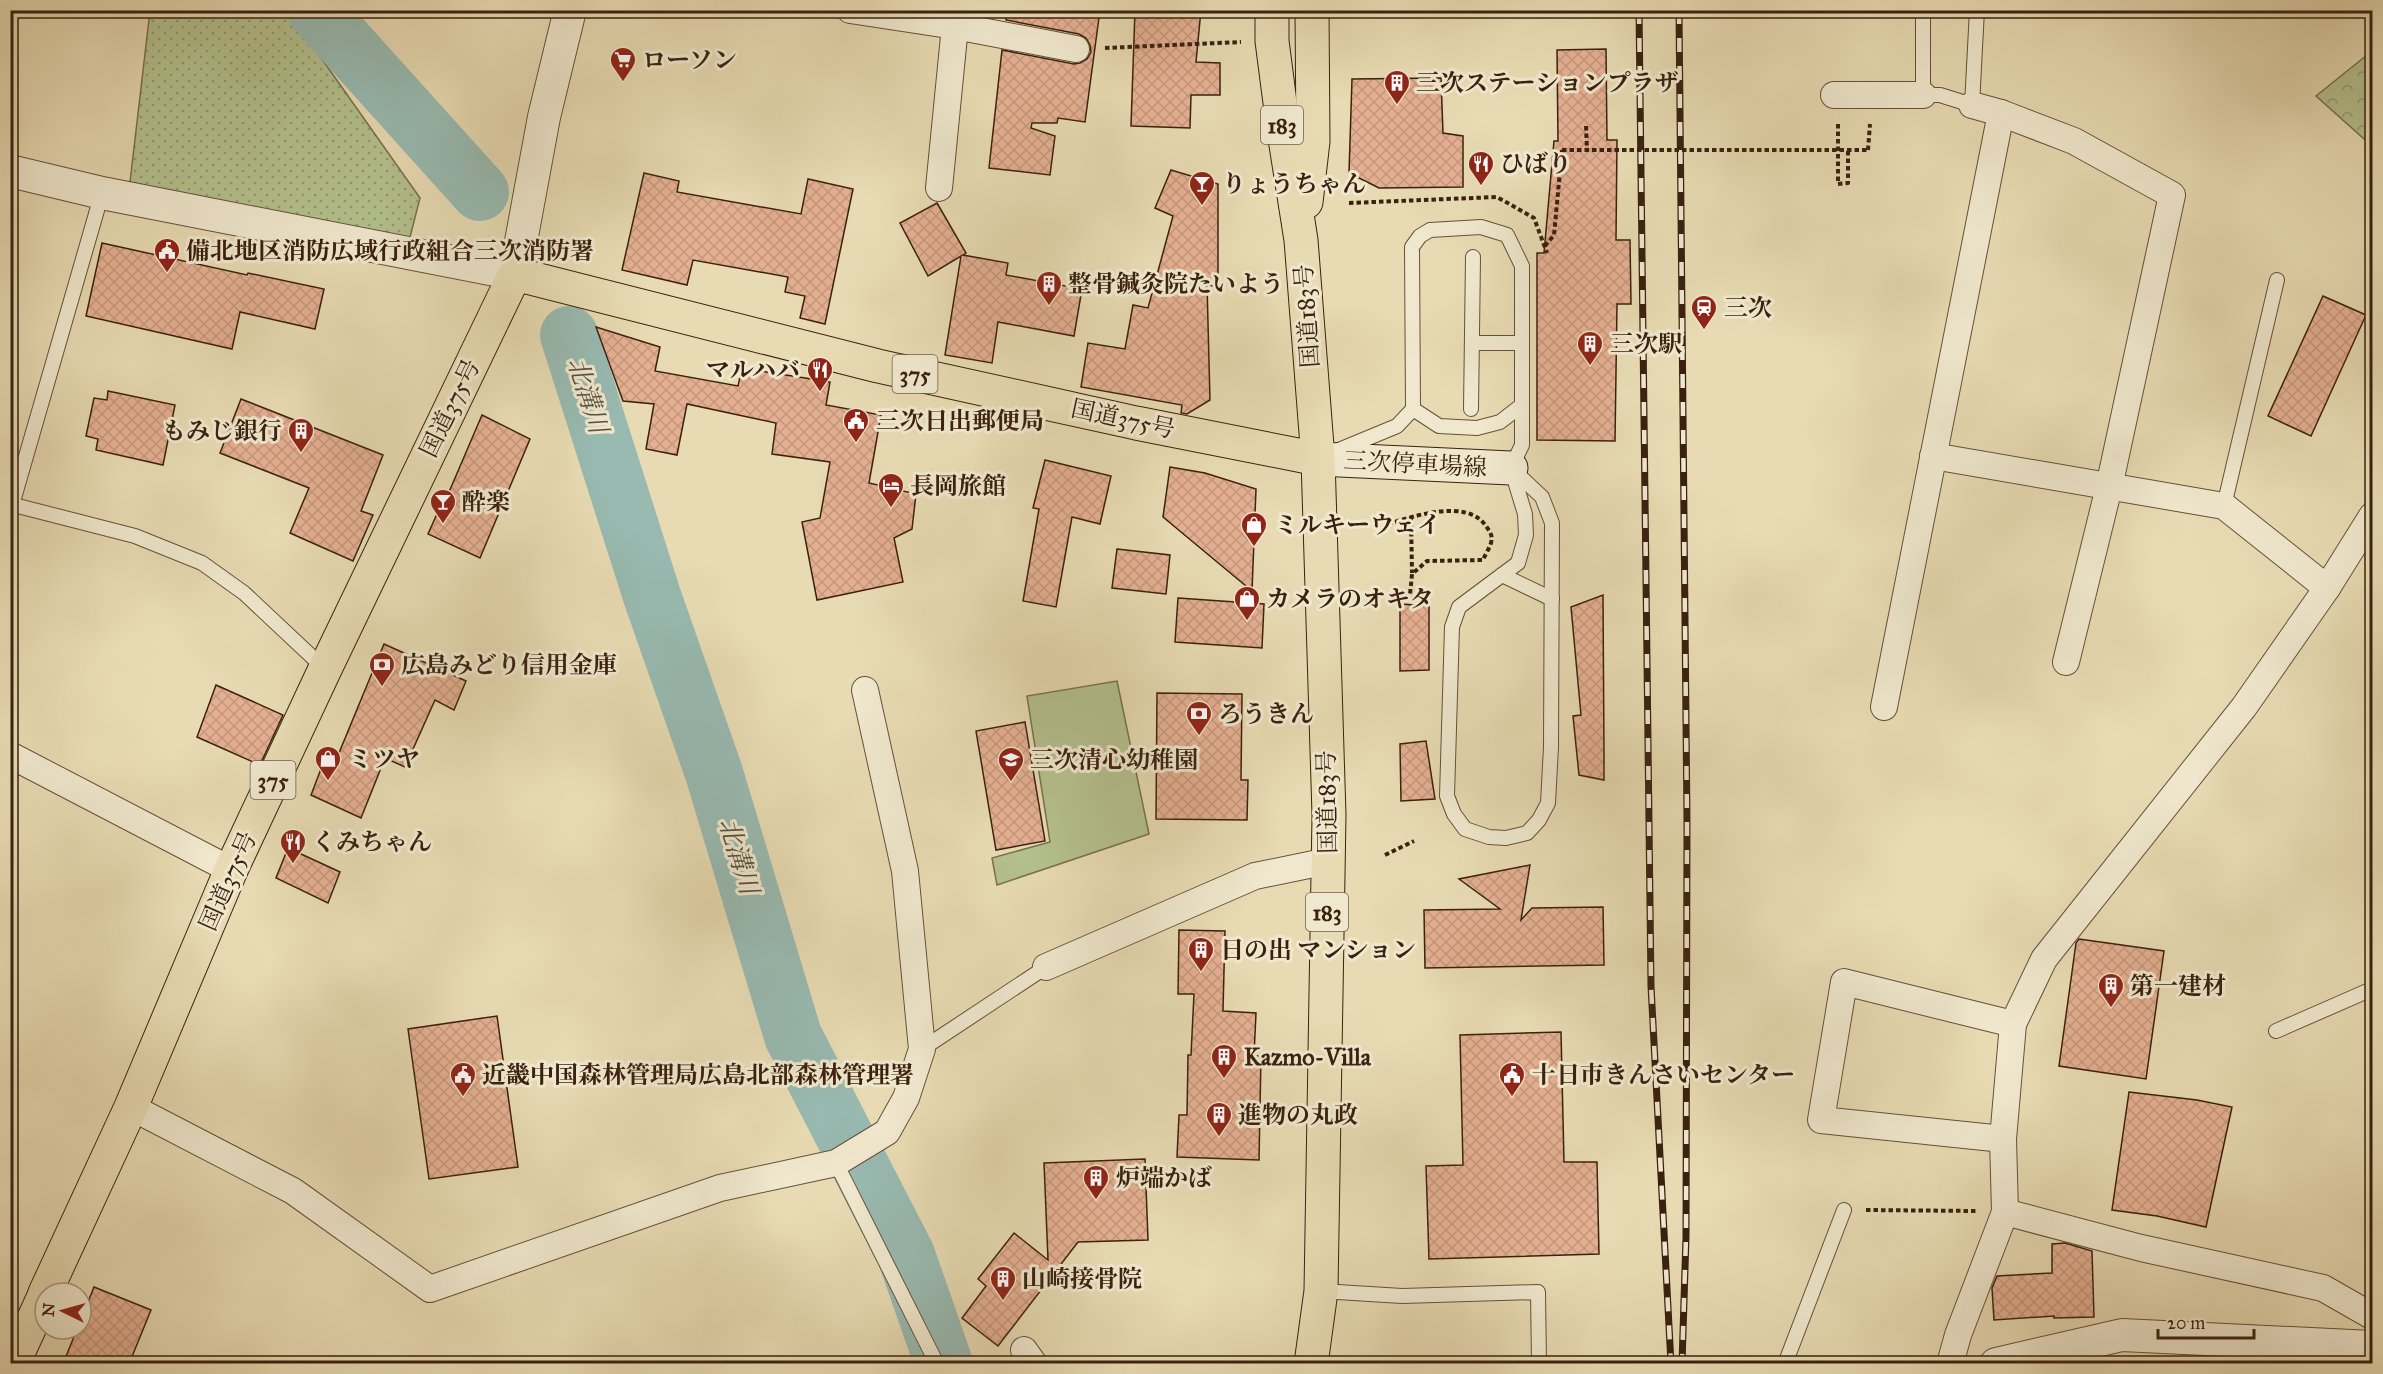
<svg xmlns="http://www.w3.org/2000/svg" width="2383" height="1374" viewBox="0 0 2383 1374" font-family="'IM FELL Great Primer','Noto Serif JP',serif">
<style>
.forest{fill:url(#forest-crowns);stroke:#77714e;stroke-width:1.5}
.park{fill:url(#park-dots);stroke:#77714e;stroke-width:1.5}
.pitch{fill:#b4c18e;stroke:#77714e;stroke-width:1.5}
.lines{fill:none;stroke-linecap:round;stroke-linejoin:round}
.river{stroke:#98bab1;stroke-width:58}
.building{fill:url(#building-cross-hatch);stroke:#3a210f;stroke-width:1.5}
.service-casing{stroke:#665038;stroke-width:16}
.minor-casing{stroke:#665038;stroke-width:28}
.tertiary-casing{stroke:#665038;stroke-width:34}
.secondary-casing{stroke:#3a210f;stroke-width:35}
.trunk-casing{stroke:#3a210f;stroke-width:35}
.path{stroke:#3a210f;stroke-width:4;stroke-dasharray:4.5 3;stroke-linecap:butt}
.service{stroke:#f0e8ce;stroke-width:14}
.minor{stroke:#f0e8ce;stroke-width:26}
.tertiary{stroke:#f0e8ce;stroke-width:32}
.secondary{stroke:#f0e8ce;stroke-width:33}
.trunk{stroke:#e8dbb3;stroke-width:33}
.rail-casing{stroke:#3a210f;stroke-width:7}
.rail{stroke:#f0e8ce;stroke-width:4.5;stroke-dasharray:14;stroke-linecap:butt}
.path-bridge{stroke:#3a210f;stroke-width:4;stroke-dasharray:4.5 3;stroke-linecap:butt}
.labels{text-anchor:middle;stroke-width:6;stroke-linejoin:round;paint-order:stroke}
.shield{fill:#f0e8ce;stroke:#715d48;stroke-width:1.5}
.shield-label{font-size:22px;font-weight:bold;fill:#3a210f}
.poi-label{font-size:24px;font-weight:bold;fill:#3a210f;stroke:#f0e8ce;text-anchor:start}
.street-label{font-size:24px;fill:#3a210f;stroke:#f0e8ce}
.water-label{font-size:26px;font-style:italic;fill:#564f40;stroke:#f0e8ce}
</style>
<defs>
<pattern id="forest-crowns" width="20" height="18" patternUnits="userSpaceOnUse" patternTransform="scale(1.5)"><rect width="20" height="18" fill="#b4c18e"/><path d="M2 6a3 3 0 1 1 6 0M12 15a3 3 0 1 1 6 0" fill="none" stroke="#939c72"/></pattern>
<pattern id="park-dots" width="8" height="8" patternUnits="userSpaceOnUse" patternTransform="scale(1.5)"><rect width="8" height="8" fill="#b4c18e"/><path d="M2 2h.1M6 6h.1" fill="none" stroke="#939c72" stroke-width="1.8" stroke-linecap="round"/></pattern>
<pattern id="building-cross-hatch" width="8" height="8" patternUnits="userSpaceOnUse" patternTransform="scale(1.5)"><rect width="8" height="8" fill="#e5b092"/><path d="M0 0l8 8M0 8l8-8" fill="none" stroke="#c5977d"/></pattern>
</defs>
<rect width="100%" height="100%" fill="#e8dbb3"/>
<filter id="stains"><feTurbulence type="fractalNoise" baseFrequency=".00333" numOctaves="4"/><feColorMatrix values="0 0 0 0 .2 0 0 0 0 .09 0 0 0 0 .02 0 0 0 .5 -.17"/></filter>
<radialGradient id="worn" r=".72"><stop offset=".6" stop-color="#630" stop-opacity="0"/><stop offset="1" stop-color="#630" stop-opacity=".3"/></radialGradient>
<path class="forest" d="M 2372,51 L 2372,146 L 2316,96 Z"/>
<path class="park" d="M 150,11 L 288,11 L 420,198 L 408,245 L 130,182 Z"/>
<path class="pitch" d="M 1117,681 L 1149,834 L 997,885 L 992,858 L 1050,842 L 1027,696 Z"/>
<g class="lines">
<g class="river">
<path d="M 316,10 L 480,192"/>
<path d="M 569,335 L 652,596 L 714,773 L 793,1036 L 906,1255 L 944,1364"/>
</g>
</g>
<g class="building">
<path d="M 1007,10 L 1100,10 L 1085,122 L 1058,118 L 1057,123 L 1032,123 L 1031,128 L 1055,136 L 1050,175 L 989,168 L 1002,50 L 1074,64 L 1080,63 L 1087,59 L 1091,52 L 1090,45 L 1086,38 L 1079,34 L 1006,20 Z"/>
<path d="M 1135,10 L 1201,10 L 1196,62 L 1220,63 L 1220,95 L 1191,95 L 1190,128 L 1131,126 Z"/>
<path d="M 1606,49 L 1607,140 L 1617,140 L 1616,240 L 1630,240 L 1631,304 L 1617,304 L 1615,441 L 1537,440 L 1537,253 L 1544,253 L 1554,141 L 1558,141 L 1557,50 Z"/>
<path d="M 1441,78 L 1443,133 L 1463,136 L 1463,187 L 1379,188 L 1349,173 L 1352,79 Z"/>
<path d="M 1171,170 L 1218,184 L 1218,288 L 1207,284 L 1210,400 L 1187,414 L 1181,413 L 1182,405 L 1081,387 L 1088,343 L 1125,349 L 1133,305 L 1148,308 L 1173,216 L 1155,208 Z"/>
<path d="M 644,173 L 679,181 L 677,192 L 801,214 L 808,179 L 853,189 L 825,324 L 800,318 L 805,296 L 785,292 L 788,277 L 693,260 L 687,285 L 622,270 Z"/>
<path d="M 937,203 L 966,253 L 963,255 L 1008,263 L 1006,275 L 1082,289 L 1074,336 L 998,322 L 992,363 L 945,355 L 961,256 L 928,276 L 900,223 Z"/>
<path d="M 102,243 L 247,275 L 248,273 L 324,289 L 315,329 L 240,312 L 232,349 L 86,316 Z"/>
<path d="M 2323,296 L 2366,315 L 2311,436 L 2268,416 Z"/>
<path d="M 596,327 L 660,347 L 655,371 L 738,386 L 742,368 L 805,378 L 830,382 L 826,405 L 881,415 L 869,483 L 916,494 L 912,529 L 894,538 L 903,582 L 817,600 L 802,522 L 820,518 L 830,462 L 772,454 L 776,423 L 687,404 L 677,455 L 646,449 L 654,404 L 623,401 Z"/>
<path d="M 108,391 L 175,405 L 163,465 L 96,450 L 98,439 L 86,436 L 94,398 L 107,400 Z"/>
<path d="M 241,399 L 383,455 L 361,511 L 373,515 L 353,561 L 290,533 L 309,488 L 220,453 Z"/>
<path d="M 482,415 L 530,439 L 480,558 L 428,534 L 441,505 L 443,506 Z"/>
<path d="M 1045,460 L 1111,476 L 1100,524 L 1072,517 L 1056,607 L 1023,601 L 1039,509 L 1033,508 Z"/>
<path d="M 1170,467 L 1205,473 L 1256,489 L 1252,591 L 1163,517 Z"/>
<path d="M 1117,549 L 1170,555 L 1166,594 L 1112,588 Z"/>
<path d="M 1603,595 L 1604,757 L 1604,780 L 1579,775 L 1573,716 L 1581,715 L 1571,607 Z"/>
<path d="M 1178,598 L 1264,604 L 1262,648 L 1175,642 Z"/>
<path d="M 1400,604 L 1429,606 L 1429,670 L 1400,671 Z"/>
<path d="M 384,644 L 466,681 L 454,710 L 435,700 L 405,767 L 385,758 L 361,818 L 311,795 L 324,761 L 334,765 Z"/>
<path d="M 216,685 L 283,715 L 260,765 L 197,737 Z"/>
<path d="M 1157,693 L 1242,694 L 1241,780 L 1248,780 L 1247,820 L 1156,819 Z"/>
<path d="M 1025,722 L 1045,841 L 996,850 L 976,731 Z"/>
<path d="M 1426,741 L 1435,799 L 1401,801 L 1400,744 Z"/>
<path d="M 288,848 L 340,872 L 328,903 L 276,878 Z"/>
<path d="M 1530,865 L 1521,920 L 1532,908 L 1603,907 L 1604,965 L 1425,968 L 1424,910 L 1500,909 L 1459,879 Z"/>
<path d="M 1179,930 L 1225,931 L 1223,1011 L 1256,1013 L 1254,1056 L 1261,1056 L 1259,1160 L 1177,1157 L 1179,1115 L 1187,1115 L 1188,1055 L 1191,1055 L 1194,994 L 1178,994 Z"/>
<path d="M 2079,939 L 2164,951 L 2146,1079 L 2059,1066 L 2076,943 Z"/>
<path d="M 497,1016 L 518,1167 L 429,1179 L 408,1029 Z"/>
<path d="M 1561,1032 L 1564,1162 L 1597,1162 L 1599,1254 L 1429,1259 L 1426,1166 L 1463,1165 L 1460,1035 Z"/>
<path d="M 2129,1092 L 2197,1100 L 2232,1107 L 2206,1227 L 2157,1216 L 2112,1210 Z"/>
<path d="M 1145,1159 L 1148,1240 L 1078,1242 L 998,1346 L 962,1318 L 986,1286 L 978,1279 L 1014,1233 L 1048,1260 L 1044,1163 Z"/>
<path d="M 2065,1243 L 2092,1251 L 2094,1317 L 2054,1318 L 2054,1316 L 1994,1320 L 1992,1288 L 1997,1276 L 2052,1273 L 2052,1244 Z"/>
<path d="M 94,1287 L 151,1310 L 129,1364 L 63,1364 L 77,1329 L 81,1329 L 81,1320 Z"/>
</g>
<g class="lines">
<defs>
<g id="service">
<path d="M 1923,10 L 1923,95 L 1940,95 L 1972,105 L 1977,10"/>
<path d="M 1472,343 L 1522,343"/>
<path d="M 1413,409 L 1439,426 L 1477,428 L 1500,422 L 1522,405"/>
<path d="M 1471,409 L 1473,257"/>
<path d="M 1339,450 L 1397,426 L 1413,409 L 1412,247 L 1420,236 L 1430,230 L 1481,227 L 1507,235 L 1522,266 L 1522,445 L 1511,468 L 1525,514 L 1526,535 L 1518,563 L 1459,607 L 1452,627 L 1447,796 L 1454,814 L 1465,829 L 1489,837 L 1506,838 L 1527,833 L 1539,820 L 1548,803 L 1551,747 L 1552,523 L 1542,497 L 1511,468"/>
<path d="M 10,504 L 135,536 L 202,563 L 244,593 L 325,669"/>
<path d="M 12,505 L 102,193"/>
<path d="M 2224,506 L 2277,280"/>
<path d="M 1502,575 L 1552,599"/>
<path d="M 2276,1031 L 2372,989"/>
<path d="M 922,1049 L 1046,967"/>
<path d="M 836,1163 L 937,1364"/>
<path d="M 1321,1291 L 1402,1296 L 1538,1292 L 1539,1364"/>
<path d="M 1785,1364 L 1844,1210"/>
</g>
<g id="minor">
<path d="M 850,10 L 955,26 L 1076,49"/>
<path d="M 1834,95 L 1923,95"/>
<path d="M 1972,105 L 2001,113 L 2074,141 L 2172,195 L 2109,487 L 2066,662"/>
<path d="M 939,188 L 955,26"/>
<path d="M 1933,456 L 2224,506 L 2327,588"/>
<path d="M 1884,707 L 2001,113"/>
<path d="M 10,755 L 231,870"/>
<path d="M 1046,967 L 1255,876 L 1328,861"/>
<path d="M 131,1107 L 293,1191 L 430,1289 L 720,1188 L 836,1163 L 887,1132 L 906,1098 L 922,1049 L 905,871 L 865,690"/>
<path d="M 2003,1139 L 1821,1120 L 1844,982 L 2013,1024"/>
<path d="M 2005,1212 L 2141,1248 L 2323,1288 L 2372,1316"/>
<path d="M 1024,1350 L 1034,1364"/>
<path d="M 1950,1364 L 1958,1335 L 2005,1212 L 2003,1139 L 2013,1024 L 2044,959 L 2244,707 L 2327,588 L 2372,516"/>
</g>
<g id="tertiary">
<path d="M 10,171 L 102,193 L 515,274 L 544,117 L 570,10"/>
<path d="M 1996,1364 L 2122,1335 L 2372,1347"/>
</g>
<path id="secondary" d="M 1318,459 L 1511,468"/>
<g id="trunk">
<path d="M 1272,10 L 1272,41 L 1283,126 L 1301,240 L 1318,459 L 1329,815 L 1321,1291 L 1311,1364"/>
<path d="M 1306,202 L 1313,141 L 1312,10"/>
<path d="M 45,1293 L 131,1107 L 231,870 L 325,669 L 515,274 L 878,366 L 1136,423 L 1318,459"/>
<path d="M 13,1364 L 45,1294"/>
</g>
</defs>
<use href="#service" class="service-casing"/>
<use href="#minor" class="minor-casing"/>
<use href="#tertiary" class="tertiary-casing"/>
<use href="#secondary" class="secondary-casing"/>
<use href="#trunk" class="trunk-casing"/>
<g class="path">
<path d="M 1105,48 L 1241,42"/>
<path d="M 1838,124 L 1838,184 L 1848,183 L 1848,150"/>
<path d="M 1586,126 L 1587,150"/>
<path d="M 1868,150 L 1870,124"/>
<path d="M 1349,203 L 1497,197 L 1534,218 L 1547,253"/>
<path d="M 1545,246 L 1554,235 L 1562,150"/>
<path d="M 1411,517 L 1412,573"/>
<path d="M 1388,524 C 1414,516 1467,498 1486,526 C 1490,532 1493,535 1491,543 C 1489,549 1485,555 1483,560 L 1427,561 L 1412,574 L 1409,605"/>
<path d="M 1385,855 L 1414,841"/>
<path d="M 1866,1210 L 1976,1211"/>
</g>
<use href="#service" class="service"/>
<use href="#minor" class="minor"/>
<use href="#tertiary" class="tertiary"/>
<use href="#secondary" class="secondary"/>
<use href="#trunk" class="trunk"/>
<defs>
<g id="rail">
<path d="M 1639,10 L 1651,986 L 1671,1364"/>
<path d="M 1679,10 L 1687,823 L 1686,1237 L 1682,1364"/>
</g>
</defs>
<use href="#rail" class="rail-casing"/>
<use href="#rail" class="rail"/>
<path class="path-bridge" d="M 1562,150 L 1868,150"/>
</g>
<defs>
<symbol id="supermarket-pin" viewBox="-11 -11 22 30"><path d="M0 17L-7.5 6A9.5 9.5 0 1 1 7.5 6Z" fill="#8f2418" stroke="#f0e8ce"/><path d="M-6-5.5h2.5l.6 2H6L4.5 2H-2.5L-4.4-4H-6ZM-1.5 3.2a1.3 1.3 0 1 0 .1 0ZM3 3.2a1.3 1.3 0 1 0 .1 0Z" fill="#fff"/></symbol>
<symbol id="building-pin" viewBox="-11 -11 22 30"><path d="M0 17L-7.5 6A9.5 9.5 0 1 1 7.5 6Z" fill="#8f2418" stroke="#f0e8ce"/><path d="M-4-6H4V6H1V3H-1V6H-4ZM-2.5-4.3h1.7v1.8h-1.7ZM.8-4.3h1.7v1.8H.8ZM-2.5-1h1.7V.8h-1.7ZM.8-1h1.7V.8H.8Z" fill="#fff"/></symbol>
<symbol id="restaurant-pin" viewBox="-11 -11 22 30"><path d="M0 17L-7.5 6A9.5 9.5 0 1 1 7.5 6Z" fill="#8f2418" stroke="#f0e8ce"/><path d="M-5-6h1v4h1v-4h1v4h1v-4h1v5L-1.5 .5V6h-2V.5L-5-1ZM5-6V6H3V1.5H1.5Q1.5-4 5-6Z" fill="#fff"/></symbol>
<symbol id="bar-pin" viewBox="-11 -11 22 30"><path d="M0 17L-7.5 6A9.5 9.5 0 1 1 7.5 6Z" fill="#8f2418" stroke="#f0e8ce"/><path d="M-6-5H6L.8 .8V4.5H3.5V6h-7V4.5H-.8V.8Z" fill="#fff"/></symbol>
<symbol id="civic-pin" viewBox="-11 -11 22 30"><path d="M0 17L-7.5 6A9.5 9.5 0 1 1 7.5 6Z" fill="#8f2418" stroke="#f0e8ce"/><path d="M-.6-6.5H3V-4.5H.6V-3L4-1V1h2V6H-6V1h2V-1L-.6-3ZM-1.2 2.5V6h2.4V2.5Z" fill="#fff"/></symbol>
<symbol id="station-pin" viewBox="-11 -11 22 30"><path d="M0 17L-7.5 6A9.5 9.5 0 1 1 7.5 6Z" fill="#8f2418" stroke="#f0e8ce"/><path d="M-3-6H3Q5-6 5-4V2Q5 4 3 4L4.5 6H3L1.5 4h-3L-3 6H-4.5L-3 4Q-5 4-5 2V-4Q-5-6-3-6ZM-3.5-4v3h7v-3ZM-3.5 1v1.5H-2V1ZM2 1v1.5H3.5V1Z" fill="#fff"/></symbol>
<symbol id="hotel-pin" viewBox="-11 -11 22 30"><path d="M0 17L-7.5 6A9.5 9.5 0 1 1 7.5 6Z" fill="#8f2418" stroke="#f0e8ce"/><path d="M-6-4.5h1.5V1H6V5H4.5V3h-9V5H-6ZM-4 0a1.8 1.8 0 1 1 3.6 0ZM.5 0V-2.5h3Q6-2.5 6 0Z" fill="#fff"/></symbol>
<symbol id="shop-pin" viewBox="-11 -11 22 30"><path d="M0 17L-7.5 6A9.5 9.5 0 1 1 7.5 6Z" fill="#8f2418" stroke="#f0e8ce"/><path d="M-5-2.5h2.3a2.7 3.5 0 0 1 5.4 0H5L5.5 6h-11ZM-1.5-2.5h3a1.5 2.3 0 0 0-3 0Z" fill="#fff"/></symbol>
<symbol id="bank-pin" viewBox="-11 -11 22 30"><path d="M0 17L-7.5 6A9.5 9.5 0 1 1 7.5 6Z" fill="#8f2418" stroke="#f0e8ce"/><path d="M-6-4H6V4H-6ZM0-2.3a2.3 2.3 0 1 0 0 4.6a2.3 2.3 0 1 0 0-4.6Z" fill="#fff"/></symbol>
<symbol id="school-pin" viewBox="-11 -11 22 30"><path d="M0 17L-7.5 6A9.5 9.5 0 1 1 7.5 6Z" fill="#8f2418" stroke="#f0e8ce"/><path d="M0-5L7-2L0 1L-7-2ZM-4 1L0 2.5L4 1V4Q0 6-4 4Z" fill="#fff"/></symbol>
</defs>
<g fill-rule="evenodd">
<use href="#supermarket-pin" x="608" y="45" width="30" height="40"/>
<use href="#building-pin" x="1382" y="68" width="30" height="40"/>
<use href="#restaurant-pin" x="1466" y="149" width="30" height="40"/>
<use href="#bar-pin" x="1187" y="169" width="30" height="40"/>
<use href="#civic-pin" x="152" y="236" width="30" height="40"/>
<use href="#building-pin" x="1034" y="269" width="30" height="40"/>
<use href="#station-pin" x="1689" y="293" width="30" height="40"/>
<use href="#building-pin" x="1575" y="329" width="30" height="40"/>
<use href="#restaurant-pin" x="805" y="355" width="30" height="40"/>
<use href="#civic-pin" x="841" y="406" width="30" height="40"/>
<use href="#building-pin" x="286" y="416" width="30" height="40"/>
<use href="#hotel-pin" x="876" y="471" width="30" height="40"/>
<use href="#bar-pin" x="428" y="487" width="30" height="40"/>
<use href="#shop-pin" x="1239" y="510" width="30" height="40"/>
<use href="#shop-pin" x="1232" y="584" width="30" height="40"/>
<use href="#bank-pin" x="367" y="650" width="30" height="40"/>
<use href="#bank-pin" x="1184" y="699" width="30" height="40"/>
<use href="#shop-pin" x="313" y="744" width="30" height="40"/>
<use href="#school-pin" x="996" y="745" width="30" height="40"/>
<use href="#restaurant-pin" x="278" y="827" width="30" height="40"/>
<use href="#building-pin" x="1186" y="935" width="30" height="40"/>
<use href="#building-pin" x="2096" y="971" width="30" height="40"/>
<use href="#building-pin" x="1209" y="1042" width="30" height="40"/>
<use href="#civic-pin" x="448" y="1060" width="30" height="40"/>
<use href="#civic-pin" x="1497" y="1060" width="30" height="40"/>
<use href="#building-pin" x="1204" y="1100" width="30" height="40"/>
<use href="#building-pin" x="1081" y="1163" width="30" height="40"/>
<use href="#building-pin" x="988" y="1264" width="30" height="40"/>
</g>
<g class="labels">
<g class="shield">
<rect x="1261" y="106" width="42" height="38" rx="4.5"/>
<rect x="892.5" y="355" width="45" height="38" rx="4.5"/>
<rect x="250.5" y="761" width="45" height="38" rx="4.5"/>
<rect x="1306" y="893" width="42" height="38" rx="4.5"/>
</g>
<g class="shield-label">
<text x="1282" y="133">183</text>
<text x="915" y="382">375</text>
<text x="273" y="788">375</text>
<text x="1327" y="920">183</text>
</g>
<g class="poi-label">
<text x="642" y="68">ローソン</text>
<text x="1416" y="91">三次ステーションプラザ</text>
<text x="1500" y="172">ひばり</text>
<text x="1222" y="192">りょうちゃん</text>
<text x="186" y="259">備北地区消防広域行政組合三次消防署</text>
<text x="1068" y="292">整骨鍼灸院たいよう</text>
<text x="1724" y="316">三次</text>
<text x="1610" y="352">三次駅</text>
<text x="800" y="378" text-anchor="end">マルハバ</text>
<text x="876" y="429">三次日出郵便局</text>
<text x="282" y="439" text-anchor="end">もみじ銀行</text>
<text x="910" y="494">長岡旅館</text>
<text x="462" y="510">酔楽</text>
<text x="1274" y="533">ミルキーウェイ</text>
<text x="1266" y="607">カメラのオキタ</text>
<text x="401" y="673">広島みどり信用金庫</text>
<text x="1218" y="722">ろうきん</text>
<text x="348" y="767">ミツヤ</text>
<text x="1030" y="768">三次清心幼稚園</text>
<text x="312" y="850">くみちゃん</text>
<text x="1220" y="958">日の出 マンション</text>
<text x="2130" y="994">第一建材</text>
<text x="1244" y="1065">Kazmo-Villa</text>
<text x="482" y="1083">近畿中国森林管理局広島北部森林管理署</text>
<text x="1532" y="1083">十日市きんさいセンター</text>
<text x="1238" y="1123">進物の丸政</text>
<text x="1116" y="1186">炉端かば</text>
<text x="1022" y="1287">山崎接骨院</text>
</g>
<g class="street-label">
<text transform="translate(1307 316) rotate(-94)" y="8">国道183号</text>
<text transform="translate(450 408) rotate(-64)" y="8">国道375号</text>
<text transform="translate(1123 419) rotate(12)" y="8">国道375号</text>
<text transform="translate(1415 464) rotate(3)" y="8">三次停車場線</text>
<text transform="translate(1327 802) rotate(-91)" y="8">国道183号</text>
<text transform="translate(228 881) rotate(-66)" y="8">国道375号</text>
</g>
<g class="water-label">
<text transform="translate(588 395) rotate(72)" y="9">北溝川</text>
<text transform="translate(739 856) rotate(73)" y="9">北溝川</text>
</g>
</g>
<rect width="2383" height="1374" fill="none" stroke="#e8dbb3" stroke-width="36"/>
<rect x="12" y="12" width="2359" height="1350" fill="none" stroke="#3a210f" stroke-width="3"/>
<rect x="18" y="18" width="2347" height="1338" fill="none" stroke="#3a210f" stroke-width="1.5"/>
<g transform="translate(63 1311) rotate(275)"><circle r="28" fill="#f0e8ce" stroke="#a79882" stroke-width="1.5"/>
<path d="M0-4.5L10 22L0 15L-10 22Z" fill="#8f2418"/>
<text y="-9" font-size="16" font-weight="bold" text-anchor="middle" fill="#3a210f">N</text>
</g>
<path d="M2158 1329v9h96v-9" fill="none" stroke="#3a210f" stroke-width="3"/>
<text x="2167" y="1329" font-size="18" fill="#3a210f" stroke="#f0e8ce" stroke-width="4.5" paint-order="stroke">20 m</text>
<rect width="100%" height="100%" filter="url(#stains)"/>
<rect width="100%" height="100%" fill="url(#worn)"/>
</svg>
